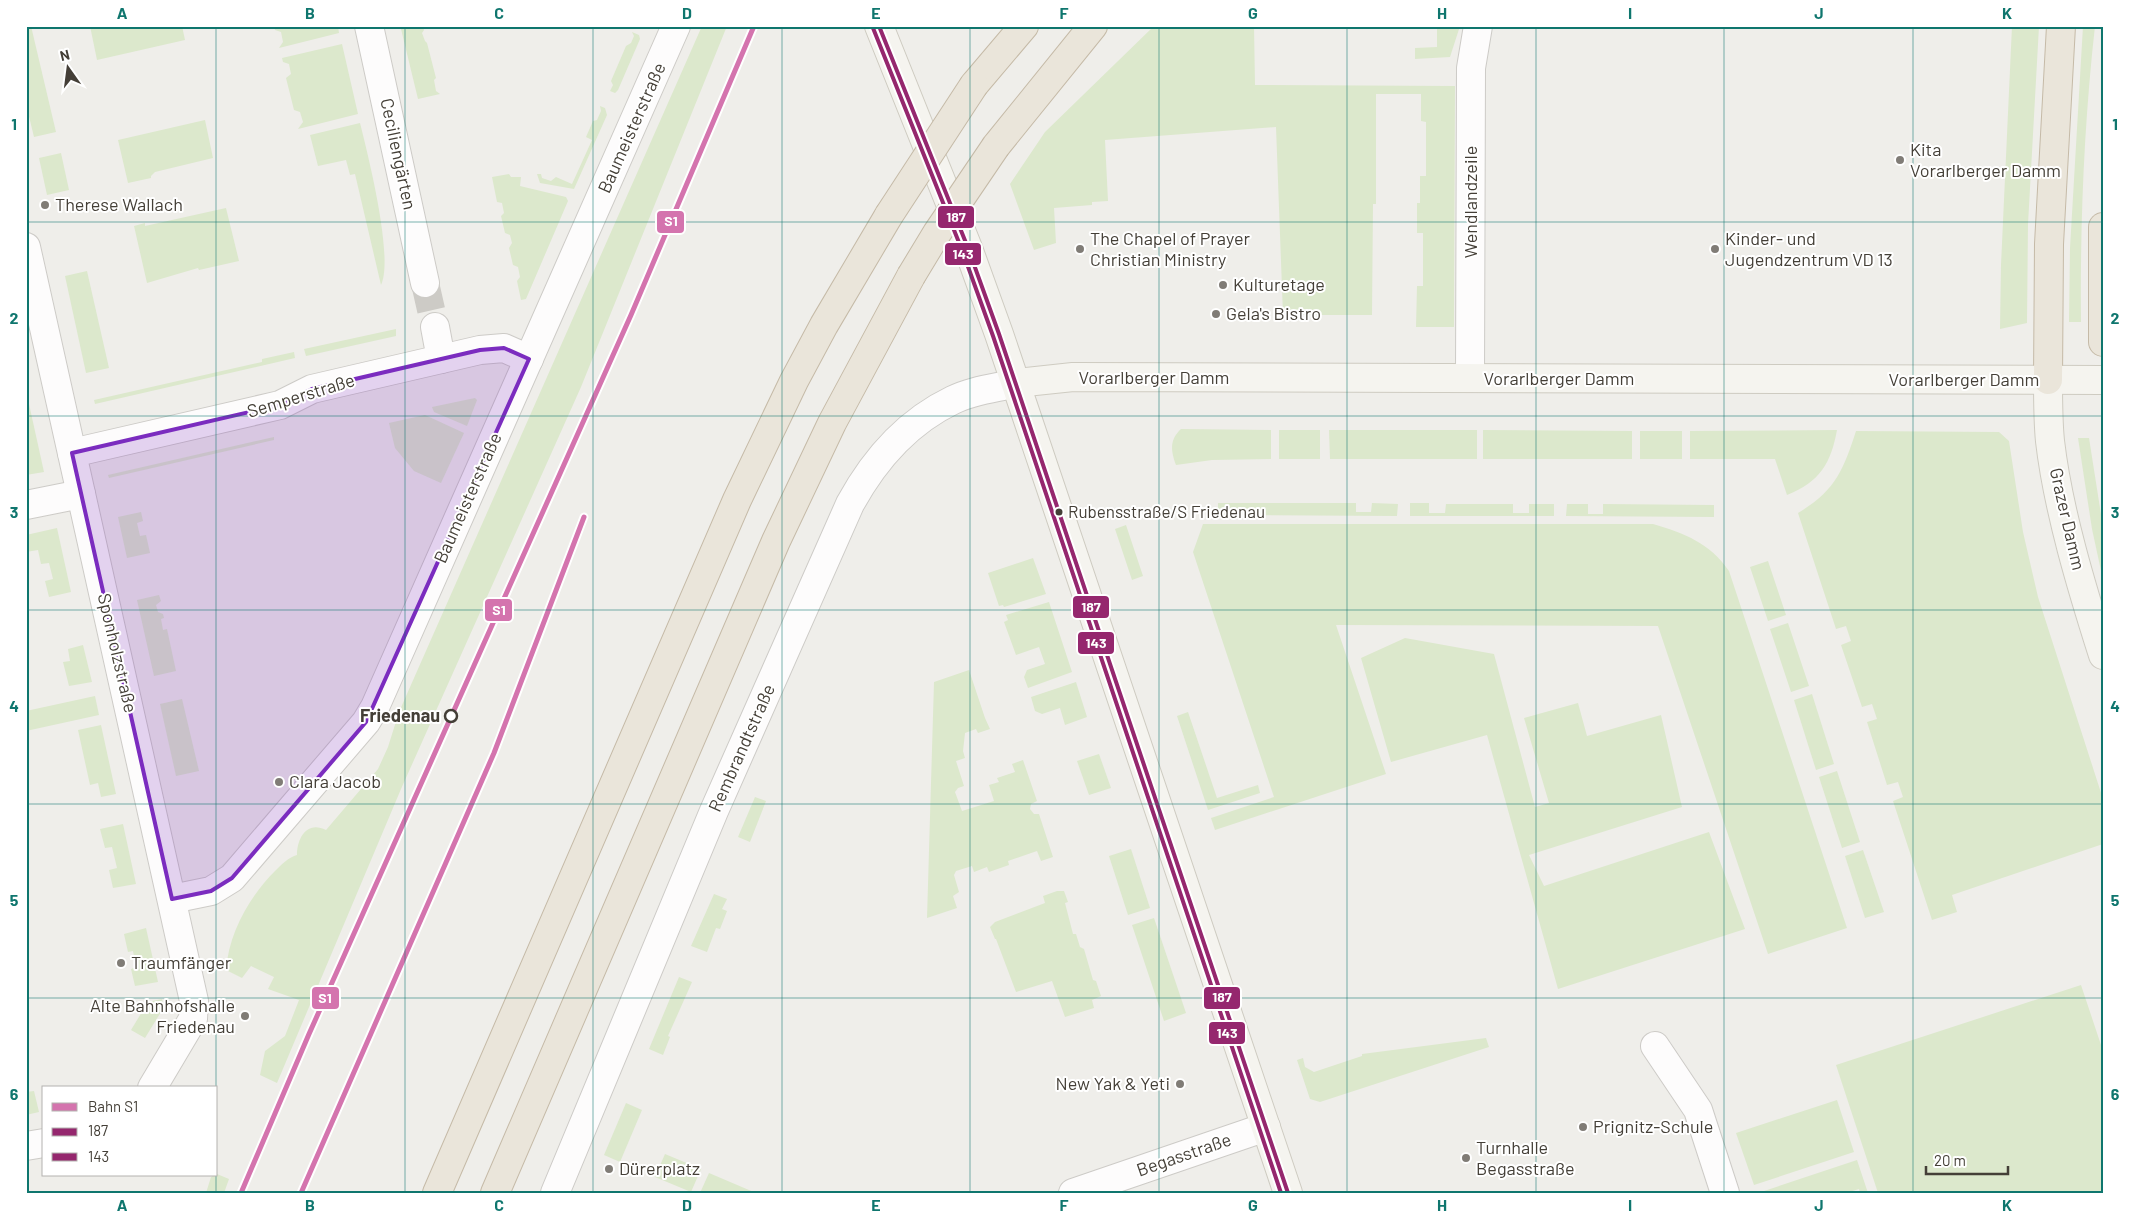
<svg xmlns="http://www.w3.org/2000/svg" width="2129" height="1219" viewBox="0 0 2129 1219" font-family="Barlow,sans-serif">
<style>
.green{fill:#dce8cc}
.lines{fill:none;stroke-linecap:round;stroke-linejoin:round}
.street-tunnel{stroke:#cdcbc6;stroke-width:28;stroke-dasharray:28 14;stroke-linecap:butt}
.street-casing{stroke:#cdcbc7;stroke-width:30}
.secondary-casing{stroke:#cecbc1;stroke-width:30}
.highway-casing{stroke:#c5baa7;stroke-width:30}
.street{stroke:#fdfcfc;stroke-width:28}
.secondary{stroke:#f5f4ef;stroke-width:28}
.highway{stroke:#eae5da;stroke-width:28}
.highway-bridge-casing{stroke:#c5baa7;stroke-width:30;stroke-linecap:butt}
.highway-bridge{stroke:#eae5da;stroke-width:28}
.bus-1-casing{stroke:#fff;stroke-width:8}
.bus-2-casing{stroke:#fff;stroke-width:8}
.bus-1{stroke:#95276e;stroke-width:4}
.bus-2{stroke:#95276e;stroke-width:4}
.rail-1-casing{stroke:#fff;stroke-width:9}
.rail-1{stroke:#d474ae;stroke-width:5}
.marked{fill:#7b2cbf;fill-opacity:0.2;stroke:#7b2cbf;stroke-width:4;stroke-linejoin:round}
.grid{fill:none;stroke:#0f766e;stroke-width:1;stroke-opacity:0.55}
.poi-dot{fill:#807c76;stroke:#fff;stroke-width:2}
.bus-dot{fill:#443f37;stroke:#fff;stroke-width:2}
.stop-dot{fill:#fff;stroke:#443f37;stroke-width:2.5}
.labels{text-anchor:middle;stroke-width:4;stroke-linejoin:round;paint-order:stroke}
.bus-label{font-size:17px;fill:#443f37;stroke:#fff;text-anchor:start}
.street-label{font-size:18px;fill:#443f37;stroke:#fff}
.poi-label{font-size:18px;fill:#443f37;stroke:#fff;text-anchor:start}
.stop-label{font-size:18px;font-weight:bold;fill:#443f37;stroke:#fff;text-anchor:end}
.line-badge{stroke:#fff;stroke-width:2}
.badge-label{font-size:14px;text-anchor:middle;font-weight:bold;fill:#fff}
.neatline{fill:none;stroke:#0f766e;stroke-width:2}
.grid-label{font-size:16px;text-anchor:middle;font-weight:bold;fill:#0f766e}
</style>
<rect width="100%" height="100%" fill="#efeeea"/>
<g class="green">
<path d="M 26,26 L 31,26 L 56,132 L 34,137 L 26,104 Z"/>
<path d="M 90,26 L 182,26 L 185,40 L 97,60 Z"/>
<path d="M 274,26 L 338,26 L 339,33 L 279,48 L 283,42 L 281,32 L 275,30 Z"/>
<path d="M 414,26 L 423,26 L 424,30 L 422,33 L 425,41 L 427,43 L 436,78 L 434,80 L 436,91 L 440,94 L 418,99 L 401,29 Z"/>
<path d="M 702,26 L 727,26 L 581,387 L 401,789 L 277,1083 L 260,1075 L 265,1051 L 285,1036 L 299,1000 L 268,989 L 274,977 L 251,966 L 242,978 L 226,970 C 229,933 249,897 275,871 C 281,865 289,857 297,855 C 297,838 307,820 326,830 L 378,769 L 388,747 L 399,712 Z"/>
<path d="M 1154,26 L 1254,26 L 1255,85 L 1455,86 L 1454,327 L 1416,327 L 1417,286 L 1423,286 L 1423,233 L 1417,233 L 1417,203 L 1420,203 L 1420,176 L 1426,176 L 1426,122 L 1421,121 L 1421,94 L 1376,94 L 1376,204 L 1373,204 L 1372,315 L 1283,315 L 1276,127 L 1105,140 L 1108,201 L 1092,202 L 1092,205 L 1054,208 L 1056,243 L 1034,250 L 1010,184 L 1045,132 Z"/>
<path d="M 1437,26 L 1460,26 L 1450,57 L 1415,59 L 1415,48 L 1437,47 Z"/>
<path d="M 2012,26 L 2039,26 L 2028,224 L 2027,323 L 2000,329 L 2001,265 Z"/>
<path d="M 2083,26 L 2095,26 C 2084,124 2080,224 2081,322 L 2069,322 L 2070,248 Z"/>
<path d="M 632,32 L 639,35 L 640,39 L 618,90 L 615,93 L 610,91 L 613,85 L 611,81 L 626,46 L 631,43 L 634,36 Z"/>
<path d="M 342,44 L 358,114 L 298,129 L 303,122 L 300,112 L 294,110 L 286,78 L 291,74 L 289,64 L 283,62 L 282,58 Z"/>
<path d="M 600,106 L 605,108 L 607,115 L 574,189 L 540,183 L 537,174 L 541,174 L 542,178 L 551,181 L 556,177 L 572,184 L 592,140 L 586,137 L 593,121 L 597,120 L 601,111 Z"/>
<path d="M 205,120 L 213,158 L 155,172 L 151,176 L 151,178 L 128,183 L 118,140 Z"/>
<path d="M 360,123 C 368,155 394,258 381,285 L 355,174 L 350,175 L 346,160 L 318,166 L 310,135 Z"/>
<path d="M 61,153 L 69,190 L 47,195 L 39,158 Z"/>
<path d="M 509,174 L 511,177 L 521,177 L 520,186 L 566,197 L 568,201 L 526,299 L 521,300 L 517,281 L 520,277 L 518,267 L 513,265 L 509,248 L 512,243 L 510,235 L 505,233 L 501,216 L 504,213 L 502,203 L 497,202 L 492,177 Z"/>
<path d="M 226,208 L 239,261 L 199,270 L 198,268 L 147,283 L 134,226 L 145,223 L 145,226 Z"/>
<path d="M 87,271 L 109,368 L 86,373 L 65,276 Z"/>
<path d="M 396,329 L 396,336 L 306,356 L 304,349 Z"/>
<path d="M 294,352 L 295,358 L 95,404 L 94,400 L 262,362 L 262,359 Z"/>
<path d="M 475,398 L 477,400 L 467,426 L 434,412 L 432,407 Z"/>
<path d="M 29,404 L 44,472 L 26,475 L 26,405 Z"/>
<path d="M 425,415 L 464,433 L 441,483 L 414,471 L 395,448 L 389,423 Z"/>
<path d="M 1181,429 L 1271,430 L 1271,459 L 1212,460 L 1176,465 C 1171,451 1169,440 1181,429 Z"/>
<rect x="1279" y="430" width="41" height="29"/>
<path d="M 1329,430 L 1477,430 L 1477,459 L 1330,459 Z"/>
<path d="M 1483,430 L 1632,431 L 1632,459 L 1483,459 Z"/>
<path d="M 1837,430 C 1831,463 1820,482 1787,495 L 1775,459 L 1690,459 L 1690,431 Z"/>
<rect x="1640" y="431" width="42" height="28"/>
<path d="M 1856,431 L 1999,432 L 2009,441 L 2023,532 L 2038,597 L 2103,799 L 2103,844 L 1952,895 L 1957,912 L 1932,920 L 1893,801 L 1903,797 L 1898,782 L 1887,785 L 1867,722 L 1877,719 L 1872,704 L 1862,707 L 1841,645 L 1851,641 L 1846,626 L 1836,629 L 1798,513 C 1835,491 1843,471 1856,431 Z"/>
<path d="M 274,437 L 274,440 L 109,478 L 108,475 Z"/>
<path d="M 2078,438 L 2089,438 L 2103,527 L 2103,580 L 2092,529 Z"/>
<path d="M 1218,503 L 1356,503 L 1356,512 L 1371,512 L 1372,503 L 1398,504 L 1397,516 L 1218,515 Z"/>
<path d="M 1410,503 L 1429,503 L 1429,513 L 1445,513 L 1446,504 L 1513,504 L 1513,513 L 1529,513 L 1529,504 L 1554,504 L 1554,516 L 1410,516 Z"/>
<path d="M 1567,504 L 1588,504 L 1588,514 L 1603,514 L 1603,504 L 1714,505 L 1714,517 L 1566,516 Z"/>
<path d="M 141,512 L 143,521 L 137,523 L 140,536 L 146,535 L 150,553 L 127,558 L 118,517 Z"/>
<path d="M 1203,524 L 1653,524 C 1684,533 1710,543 1729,571 L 1847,928 L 1768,954 L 1658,626 L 1336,625 L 1386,774 L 1215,830 L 1211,818 L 1274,797 L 1193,552 Z"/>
<path d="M 1126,525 L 1143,576 L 1132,580 L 1115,529 Z"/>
<path d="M 57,528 L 71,592 L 49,597 L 45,581 L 53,579 L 49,563 L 41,564 L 38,550 L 26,552 L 26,535 Z"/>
<path d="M 1033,558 L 1046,594 L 1004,607 L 1003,605 L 999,606 L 988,573 Z"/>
<path d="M 1768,561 L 1786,615 L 1768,621 L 1750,567 Z"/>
<path d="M 159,595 L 161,601 L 156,605 L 158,612 L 163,614 L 164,618 L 161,619 L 163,630 L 167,629 L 176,671 L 154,676 L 137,600 Z"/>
<path d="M 1049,602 L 1072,672 L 1028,688 L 1024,677 L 1027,670 L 1045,664 L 1039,647 L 1016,655 L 1004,622 L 1008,620 L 1006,615 Z"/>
<path d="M 1788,623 L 1809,686 L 1791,692 L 1770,629 Z"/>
<path d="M 1405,638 L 1494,654 L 1535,807 L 1549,803 L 1524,718 L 1578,703 L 1587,736 L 1661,715 L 1682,807 L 1529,855 L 1544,886 L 1709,832 L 1745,929 L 1558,989 L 1487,735 L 1391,762 L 1361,658 Z"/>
<path d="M 83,645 L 92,682 L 69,686 L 63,662 L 70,661 L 68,649 Z"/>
<path d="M 969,670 L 985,718 L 990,729 L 978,733 L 976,729 L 965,733 L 963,751 L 965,758 L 956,761 L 964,786 L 958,788 L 955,792 L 962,811 L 994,801 L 989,785 L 999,782 L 997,778 L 1015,772 L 1012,764 L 1023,760 L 1037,801 L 1031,804 L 1030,809 L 1034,814 L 1039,814 L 1053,857 L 1041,861 L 1037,851 L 1008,861 L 1009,865 L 989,872 L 987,867 L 974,872 L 972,866 L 956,871 L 954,875 L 959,892 L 953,896 L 957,908 L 927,918 L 934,682 Z"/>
<path d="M 1076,682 L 1087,717 L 1065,725 L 1060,708 L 1042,714 L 1035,711 L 1031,697 Z"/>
<path d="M 1812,694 L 1834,764 L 1816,770 L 1794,700 Z"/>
<path d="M 95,696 L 99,715 L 26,731 L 26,711 Z"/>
<path d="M 182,699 L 199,771 L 176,776 L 160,704 Z"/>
<path d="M 1188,712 L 1217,798 L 1258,785 L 1260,793 L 1208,810 L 1177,716 Z"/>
<path d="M 101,725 L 116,794 L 101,797 L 98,783 L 90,785 L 78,730 Z"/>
<path d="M 1099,754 L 1111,788 L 1089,795 L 1077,761 Z"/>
<path d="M 1837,771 L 1860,842 L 1842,848 L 1819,777 Z"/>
<path d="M 755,797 L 766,801 L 750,842 L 738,837 Z"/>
<path d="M 123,824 L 136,884 L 113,888 L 109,870 L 117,868 L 112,847 L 105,848 L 100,829 Z"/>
<path d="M 1131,849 L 1150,908 L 1128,915 L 1109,856 Z"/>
<path d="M 1863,850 L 1884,912 L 1865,918 L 1845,856 Z"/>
<path d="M 1057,891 L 1064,891 L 1068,902 L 1065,903 L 1073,934 L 1076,934 L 1080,947 L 1084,949 L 1093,980 L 1096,981 L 1101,996 L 1092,1000 L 1094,1008 L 1065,1017 L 1052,981 L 1016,992 L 996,939 L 995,939 L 990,927 L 995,922 L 1045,903 L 1043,896 Z"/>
<path d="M 714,894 L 727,899 L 722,909 L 727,911 L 720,929 L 716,928 L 707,952 L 691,946 Z"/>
<path d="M 1154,918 L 1186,1013 L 1164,1021 L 1132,925 Z"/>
<path d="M 146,928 L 158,982 L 135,986 L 131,969 L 136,967 L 133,951 L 128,952 L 124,934 Z"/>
<path d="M 679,977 L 692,982 L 668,1036 L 670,1037 L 663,1055 L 649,1049 Z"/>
<path d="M 2081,985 L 2103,1051 L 2103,1193 L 1878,1193 L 1836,1065 Z"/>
<path d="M 162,999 L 164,1007 L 145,1038 L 131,1030 L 148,1002 Z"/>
<path d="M 1486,1038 L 1489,1047 L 1320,1102 L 1310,1099 L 1297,1060 L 1303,1058 L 1305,1067 L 1314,1072 L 1362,1056 L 1362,1054 Z"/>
<path d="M 34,1091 L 39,1112 L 26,1115 L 26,1092 Z"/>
<path d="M 1837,1100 L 1854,1152 L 1754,1185 L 1736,1133 Z"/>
<path d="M 626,1103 L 642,1110 L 620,1162 L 604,1155 Z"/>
<path d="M 665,1154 L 701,1169 L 691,1192 L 655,1177 Z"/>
<path d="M 1857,1160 L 1868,1193 L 1860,1193 L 1859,1189 L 1846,1193 L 1758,1193 Z"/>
<path d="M 709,1173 L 756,1193 L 700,1193 Z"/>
<path d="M 217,1174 L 229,1179 L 224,1193 L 206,1193 L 211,1177 Z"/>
</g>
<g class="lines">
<path class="street-tunnel" d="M 425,283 L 435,327"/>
<defs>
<g id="street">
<path d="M 369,26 L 425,283"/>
<path d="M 26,247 L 194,1001 L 193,1019 L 152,1088"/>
<path d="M 435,327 L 441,359"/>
<path d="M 1470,378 L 1471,68 L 1478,26"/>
<path d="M 72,453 L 280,405 L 312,389 L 480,350 L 504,348 L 529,359"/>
<path d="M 26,505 L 81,494"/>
<path d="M 172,899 L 211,891 L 232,878 L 366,722 L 375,707 L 676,26"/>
<path d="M 1655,1046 L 1698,1110 L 1725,1193"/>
<path d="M 26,1146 L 44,1143"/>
<path d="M 555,1193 L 714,811 L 850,504 C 874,460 907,422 953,400 C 973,390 996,388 1016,383"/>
<path d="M 1073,1193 L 1266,1127"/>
</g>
<g id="secondary">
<path d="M 879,26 L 968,248 L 999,334 L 1288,1193"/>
<path d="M 2048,380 C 2048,400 2048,421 2050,441 C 2058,510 2082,589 2103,655"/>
<path d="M 1016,383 L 1073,377 L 2103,380"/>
</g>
<g id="highway">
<path d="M 974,85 L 1024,26"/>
<path d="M 996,146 L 1093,26"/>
<path d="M 2103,227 L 2103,342"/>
<path d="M 2048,380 L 2049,244 L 2061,26"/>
<path d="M 437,1193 L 737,500 L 794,381 L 824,325 L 889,215"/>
<path d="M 495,1193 L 776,541 L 832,423 L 911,276"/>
</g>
</defs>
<use href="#street" class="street-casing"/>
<use href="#secondary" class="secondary-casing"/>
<use href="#highway" class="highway-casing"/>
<use href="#street" class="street"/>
<use href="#secondary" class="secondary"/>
<use href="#highway" class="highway"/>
<defs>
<g id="highway-bridge">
<path d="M 889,215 L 974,85"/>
<path d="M 911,276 L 937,233 L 996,146"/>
</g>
</defs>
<use href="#highway-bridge" class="highway-bridge-casing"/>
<use href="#highway-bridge" class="highway-bridge"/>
<defs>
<path id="bus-1" d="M 879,26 L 968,248 L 999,334 L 1288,1193"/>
<path id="bus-2" d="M 873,28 L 962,250 L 993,336 L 1281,1193"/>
</defs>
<use href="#bus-1" class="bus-1-casing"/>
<use href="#bus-2" class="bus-2-casing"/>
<use href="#bus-1" class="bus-1"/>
<use href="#bus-2" class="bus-2"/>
<defs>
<g id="rail-1">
<path d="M 241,1193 L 309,1034 L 631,315 L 754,26"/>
<path d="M 301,1193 L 494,753 L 584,517"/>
</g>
</defs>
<use href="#rail-1" class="rail-1-casing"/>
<use href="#rail-1" class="rail-1"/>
</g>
<path class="marked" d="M 504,348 L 529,359 L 366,722 L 232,878 L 211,891 L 172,899 L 72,453 L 280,405 L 312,389 L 480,350 Z"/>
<path class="grid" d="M 216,26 L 216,1088M 405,26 L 405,1193M 593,26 L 593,1193M 782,26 L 782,1193M 970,26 L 970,1193M 1159,26 L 1159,1193M 1347,26 L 1347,1193M 1536,26 L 1536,1193M 1724,26 L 1724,1193M 1913,26 L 1913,1193M 26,222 L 2103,222M 26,416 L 2103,416M 26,610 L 2103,610M 26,804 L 2103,804M 26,998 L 2103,998M 216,1175 L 216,1193"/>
<g class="poi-dot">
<circle cx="1900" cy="160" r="5"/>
<circle cx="45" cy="205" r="5"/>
<circle cx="1080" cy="249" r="5"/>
<circle cx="1715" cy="249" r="5"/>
<circle cx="1223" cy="285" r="5"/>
<circle cx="1216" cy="314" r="5"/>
<circle cx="279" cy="782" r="5"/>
<circle cx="121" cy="963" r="5"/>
<circle cx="245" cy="1016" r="5"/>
<circle cx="1180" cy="1084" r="5"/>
<circle cx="1583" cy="1127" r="5"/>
<circle cx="1466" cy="1158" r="5"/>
<circle cx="609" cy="1169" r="5"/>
</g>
<circle class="bus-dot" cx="1059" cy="512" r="4.5"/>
<circle class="stop-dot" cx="451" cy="716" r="6"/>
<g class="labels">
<g class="bus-label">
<text x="1068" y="518">Rubensstraße/S Friedenau</text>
</g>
<g class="street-label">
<text transform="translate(632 128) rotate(-66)" y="6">Baumeisterstraße</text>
<text transform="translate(398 154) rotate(78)" y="6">Ceciliengärten</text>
<text transform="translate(1471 202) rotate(-90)" y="6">Wendlandzeile</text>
<text x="1154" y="384">Vorarlberger Damm</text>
<text x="1559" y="385">Vorarlberger Damm</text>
<text x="1964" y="386">Vorarlberger Damm</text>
<text transform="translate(301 396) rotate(-17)" y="6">Semperstraße</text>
<text transform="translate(468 498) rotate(-66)" y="6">Baumeisterstraße</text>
<text transform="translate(2067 519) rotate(77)" y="6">Grazer Damm</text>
<text transform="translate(117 653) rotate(77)" y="6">Sponholzstraße</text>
<text transform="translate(742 748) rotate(-66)" y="6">Rembrandtstraße</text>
<text transform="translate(1184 1155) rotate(-19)" y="6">Begasstraße</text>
</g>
<g class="poi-label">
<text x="1910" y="156">Kita<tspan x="1910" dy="21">Vorarlberger Damm</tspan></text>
<text x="55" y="211">Therese Wallach</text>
<text x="1090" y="245">The Chapel of Prayer<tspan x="1090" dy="21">Christian Ministry</tspan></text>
<text x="1725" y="245">Kinder- und<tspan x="1725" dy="21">Jugendzentrum VD 13</tspan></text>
<text x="1233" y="291">Kulturetage</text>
<text x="1226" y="320">Gela's Bistro</text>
<text x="289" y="788">Clara Jacob</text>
<text x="131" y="969">Traumfänger</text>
<text x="235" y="1012" text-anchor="end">Alte Bahnhofshalle<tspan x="235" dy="21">Friedenau</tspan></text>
<text x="1170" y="1090" text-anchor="end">New Yak &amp; Yeti</text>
<text x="1593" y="1133">Prignitz-Schule</text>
<text x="1476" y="1154">Turnhalle<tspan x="1476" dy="21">Begasstraße</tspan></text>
<text x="619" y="1175">Dürerplatz</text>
</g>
<g class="stop-label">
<text x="440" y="722">Friedenau</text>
</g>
</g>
<g class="line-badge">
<rect x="937" y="205" width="38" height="24" rx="5" fill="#95276e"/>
<rect x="656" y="210" width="29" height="24" rx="5" fill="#d474ae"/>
<rect x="944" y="242" width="38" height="24" rx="5" fill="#95276e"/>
<rect x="1072" y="595" width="38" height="24" rx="5" fill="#95276e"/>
<rect x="484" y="598" width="29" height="24" rx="5" fill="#d474ae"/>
<rect x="1077" y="631" width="38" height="24" rx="5" fill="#95276e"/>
<rect x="1203" y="986" width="38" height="24" rx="5" fill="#95276e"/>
<rect x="311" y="986" width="29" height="24" rx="5" fill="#d474ae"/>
<rect x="1208" y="1021" width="38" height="24" rx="5" fill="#95276e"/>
</g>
<g class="badge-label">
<text x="956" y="222">187</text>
<text x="671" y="226">S1</text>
<text x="963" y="259">143</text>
<text x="1091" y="612">187</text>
<text x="499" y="615">S1</text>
<text x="1096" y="648">143</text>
<text x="1222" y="1002">187</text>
<text x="325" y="1003">S1</text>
<text x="1227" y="1038">143</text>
</g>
<rect width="2129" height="1219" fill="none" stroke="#ffffff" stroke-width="55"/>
<rect x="42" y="1086" width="175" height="90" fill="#ffffff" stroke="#b4b2af"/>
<rect x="52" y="1103" width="25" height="8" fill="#d474ae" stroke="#b4b2af"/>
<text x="88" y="1112" font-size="15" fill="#443f37">Bahn S1</text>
<rect x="52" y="1128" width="25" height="8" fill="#95276e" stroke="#b4b2af"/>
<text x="88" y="1136" font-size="15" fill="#443f37">187</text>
<rect x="52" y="1153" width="25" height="8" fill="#95276e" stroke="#b4b2af"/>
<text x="88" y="1162" font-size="15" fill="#443f37">143</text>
<g transform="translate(68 68) rotate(346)" stroke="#ffffff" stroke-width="4" paint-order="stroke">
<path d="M0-4L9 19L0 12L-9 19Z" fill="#443f37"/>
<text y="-8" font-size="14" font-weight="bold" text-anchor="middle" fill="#443f37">N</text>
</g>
<path d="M1926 1166v8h82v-8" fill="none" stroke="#443f37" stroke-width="2.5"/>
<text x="1934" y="1166" font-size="15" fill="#443f37" stroke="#ffffff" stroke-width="4" paint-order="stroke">20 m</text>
<rect x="28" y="28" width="2074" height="1164" class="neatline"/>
<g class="grid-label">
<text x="122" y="19">A</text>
<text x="310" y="19">B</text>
<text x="499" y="19">C</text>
<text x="687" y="19">D</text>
<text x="876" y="19">E</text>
<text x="1064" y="19">F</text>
<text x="1253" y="19">G</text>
<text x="1442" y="19">H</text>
<text x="1630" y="19">I</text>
<text x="1819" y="19">J</text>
<text x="2007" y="19">K</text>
<text x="14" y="130">1</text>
<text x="2115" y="130">1</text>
<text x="14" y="324">2</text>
<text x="2115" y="324">2</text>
<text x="14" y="518">3</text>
<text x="2115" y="518">3</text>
<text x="14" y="712">4</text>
<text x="2115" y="712">4</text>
<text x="14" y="906">5</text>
<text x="2115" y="906">5</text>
<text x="14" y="1100">6</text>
<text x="2115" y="1100">6</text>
<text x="122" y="1211">A</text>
<text x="310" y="1211">B</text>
<text x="499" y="1211">C</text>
<text x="687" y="1211">D</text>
<text x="876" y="1211">E</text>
<text x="1064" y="1211">F</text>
<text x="1253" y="1211">G</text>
<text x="1442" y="1211">H</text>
<text x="1630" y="1211">I</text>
<text x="1819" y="1211">J</text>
<text x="2007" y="1211">K</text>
</g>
</svg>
